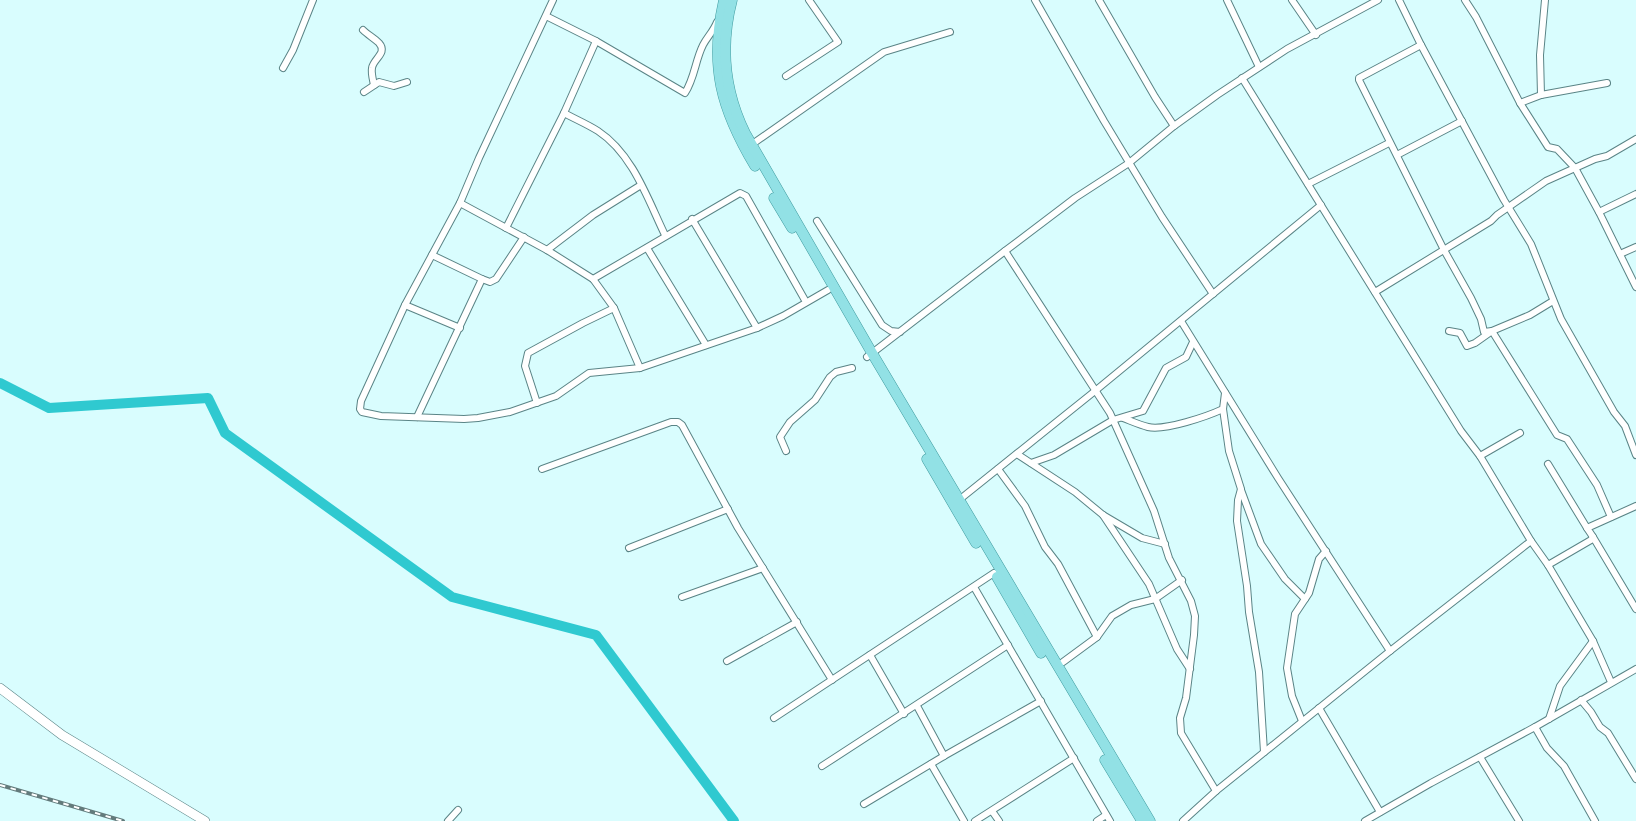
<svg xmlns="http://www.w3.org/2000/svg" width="1636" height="821" viewBox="0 0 1636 821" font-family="Karla,sans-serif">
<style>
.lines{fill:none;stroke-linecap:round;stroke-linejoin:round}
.river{stroke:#2fc9d0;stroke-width:10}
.minor-casing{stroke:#5a8486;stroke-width:8}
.tertiary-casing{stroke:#5a8486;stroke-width:10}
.primary-casing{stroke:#409ca0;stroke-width:11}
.minor{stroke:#fff;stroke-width:6}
.tertiary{stroke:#fff;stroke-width:9}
.primary{stroke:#92e1e5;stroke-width:10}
.rail-casing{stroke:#637b7c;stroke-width:4}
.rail{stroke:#fff;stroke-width:2;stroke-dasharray:5.5;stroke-linecap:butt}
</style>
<rect width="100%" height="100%" fill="#d9fdfe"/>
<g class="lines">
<path class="river" d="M 0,383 L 49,408 L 208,398 L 225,433 L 452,597 L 596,635 L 734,821"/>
<defs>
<g id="minor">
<path d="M 553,0 L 479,158 L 460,203 L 405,305 L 361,401 L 360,409 L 362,412 L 381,416 L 464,419 L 478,418 L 510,412 L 556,396 L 589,373 L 640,368 L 757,328 L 783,316 L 828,290"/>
<path d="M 1035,0 L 1104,121 L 1162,217 L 1213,294"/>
<path d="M 1099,0 L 1155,97 L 1174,126"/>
<path d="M 1227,0 L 1259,67"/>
<path d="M 1292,0 L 1316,35"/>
<path d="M 1399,0 L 1421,45 L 1504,200 L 1531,244 L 1561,319 L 1614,412 L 1625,426 L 1636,455"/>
<path d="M 1465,0 L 1476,17 L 1520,103 L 1548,147 L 1557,149 L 1575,168 L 1599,212 L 1636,287"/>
<path d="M 363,30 C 368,35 374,38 379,43 C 388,53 373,59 372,68 C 371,73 373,80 374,85"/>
<path d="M 596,41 L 685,93 C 695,77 695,61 703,45 C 707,37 713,32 717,22"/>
<path d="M 1421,45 L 1359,78 L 1359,80 L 1444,250 L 1471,298 L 1481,319 L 1484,332 L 1492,331 L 1557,435 L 1567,439 L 1597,485 L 1611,517"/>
<path d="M 283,68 L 293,50 L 313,0"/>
<path d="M 786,76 L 838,42 L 809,0"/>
<path d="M 1242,78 L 1461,431 L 1480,456 L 1531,541 L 1548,565 L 1593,641 L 1611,682"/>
<path d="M 364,92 L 379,82 L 394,86 L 407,82"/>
<path d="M 1541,95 L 1540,55 L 1545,0"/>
<path d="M 1520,103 L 1541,95 L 1607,83"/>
<path d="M 564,113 C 575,119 587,124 598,131 C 633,154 648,200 665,235"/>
<path d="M 751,145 L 884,52 L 950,32"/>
<path d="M 1397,155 L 1462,121"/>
<path d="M 1308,184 L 1389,143"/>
<path d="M 460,203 L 547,250 L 593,279 L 614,308 L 640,368"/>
<path d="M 1599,212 L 1636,194"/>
<path d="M 692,219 L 757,328"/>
<path d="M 817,221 L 882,325 L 891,331 L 900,332"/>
<path d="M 506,228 L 564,113 L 596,41 L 546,16"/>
<path d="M 647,248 L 706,345"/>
<path d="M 547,250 L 593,215 L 641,185"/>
<path d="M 1005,251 L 1110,413 L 1154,511 L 1169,558 L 1191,601 L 1195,616 L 1194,635 L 1186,698 L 1180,718 L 1181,733 L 1216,791"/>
<path d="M 1620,254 L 1636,247"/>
<path d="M 432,255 L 482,279"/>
<path d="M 593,279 L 740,193 L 746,196 L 806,302"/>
<path d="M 1375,292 L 1491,221 L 1497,215 L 1546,181 L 1595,159 L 1607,156 L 1636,139"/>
<path d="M 405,305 L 460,328"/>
<path d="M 1181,321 L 1278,478 L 1390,651"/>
<path d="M 1449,331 L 1460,333 L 1467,346 L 1475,343 L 1492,331 L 1530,315 L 1553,301"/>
<path d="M 867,357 L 1005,251 L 1075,198 L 1129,163 L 1174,126 L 1217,95 L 1287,49 L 1378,0"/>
<path d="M 537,403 L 525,366 L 528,353 L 583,323 L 614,308"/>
<path d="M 1223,409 L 1229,451 L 1241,489 L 1238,500 L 1237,521 L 1247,586 L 1249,612 L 1259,672 L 1264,752"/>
<path d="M 417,417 L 482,279 L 490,282 L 496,279 L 524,237"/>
<path d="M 1123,418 C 1131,421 1140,425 1148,427 C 1165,431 1208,416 1223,409 L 1225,393"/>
<path d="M 786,451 L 780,437 L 790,422 L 815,400 L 830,377 L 836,372 L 852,368"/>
<path d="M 1017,454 L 1075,492 L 1103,515 L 1142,538 L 1165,544"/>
<path d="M 1480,456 L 1520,433"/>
<path d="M 1031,463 L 1054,455 L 1113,420 L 1143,411 L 1166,368 L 1186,357 L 1193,342"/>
<path d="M 1548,464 L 1587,528"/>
<path d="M 542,469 L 671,422 L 678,422 L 682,425 L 738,528 L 832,680"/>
<path d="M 998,469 L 1025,506 L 1045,547 L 1058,564 L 1097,637 L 1063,662"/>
<path d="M 1241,490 L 1261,544 L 1285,579 L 1305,599"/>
<path d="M 959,500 L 1095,391 L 1321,205"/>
<path d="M 1103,515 L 1149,584 L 1177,649 L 1190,669"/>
<path d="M 1593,537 L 1636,609"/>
<path d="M 629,548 L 728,509"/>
<path d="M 1548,565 L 1591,540 L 1593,537 L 1587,528 L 1636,506"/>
<path d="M 974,587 L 1110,821"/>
<path d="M 682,597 L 763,568"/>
<path d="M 1097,637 L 1112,616 L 1131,605 L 1155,599 L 1182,580"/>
<path d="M 870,655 L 904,714"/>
<path d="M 727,661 L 797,622"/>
<path d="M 1581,700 L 1591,712 L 1600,727 L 1608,733 L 1636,779"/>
<path d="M 917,706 L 944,756"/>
<path d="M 1319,708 L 1380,812"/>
<path d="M 774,718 L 994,573"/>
<path d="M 1549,719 L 1560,686 L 1593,641"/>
<path d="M 1302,721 L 1292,696 L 1287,668 L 1295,614 L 1309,593 L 1319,559 L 1326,551"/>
<path d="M 1535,727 L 1547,748 L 1564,766 L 1595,821"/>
<path d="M 1480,757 L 1519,821"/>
<path d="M 931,764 L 964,821"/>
<path d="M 822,766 L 1008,645"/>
<path d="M 864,804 L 944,756 L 1041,701"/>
<path d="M 992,811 L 999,821"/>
<path d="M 448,821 L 458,810"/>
<path d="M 975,821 L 1074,758"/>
<path d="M 1097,821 L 1106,815"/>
<path d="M 1183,821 L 1216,791 L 1390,651 L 1531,541"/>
<path d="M 1365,821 L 1431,783 L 1535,727 L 1636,669"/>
</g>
<path id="tertiary" d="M 0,688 L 62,735 L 205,821"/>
<g id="primary">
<path d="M 724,0 C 709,66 721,109 755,166"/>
<path d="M 732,0 C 720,46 724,90 745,133 L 872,353 L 1150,821"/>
<path d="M 774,198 L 792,228"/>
<path d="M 927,459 L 976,543"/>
<path d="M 997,577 L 1041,653"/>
<path d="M 1105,760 L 1142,821"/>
</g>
</defs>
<use href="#minor" class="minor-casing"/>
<use href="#tertiary" class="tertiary-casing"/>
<use href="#primary" class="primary-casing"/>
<use href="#minor" class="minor"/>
<use href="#tertiary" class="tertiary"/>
<use href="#primary" class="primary"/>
<defs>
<path id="rail" d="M 0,785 L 123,821"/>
</defs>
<use href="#rail" class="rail-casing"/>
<use href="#rail" class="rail"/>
</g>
</svg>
